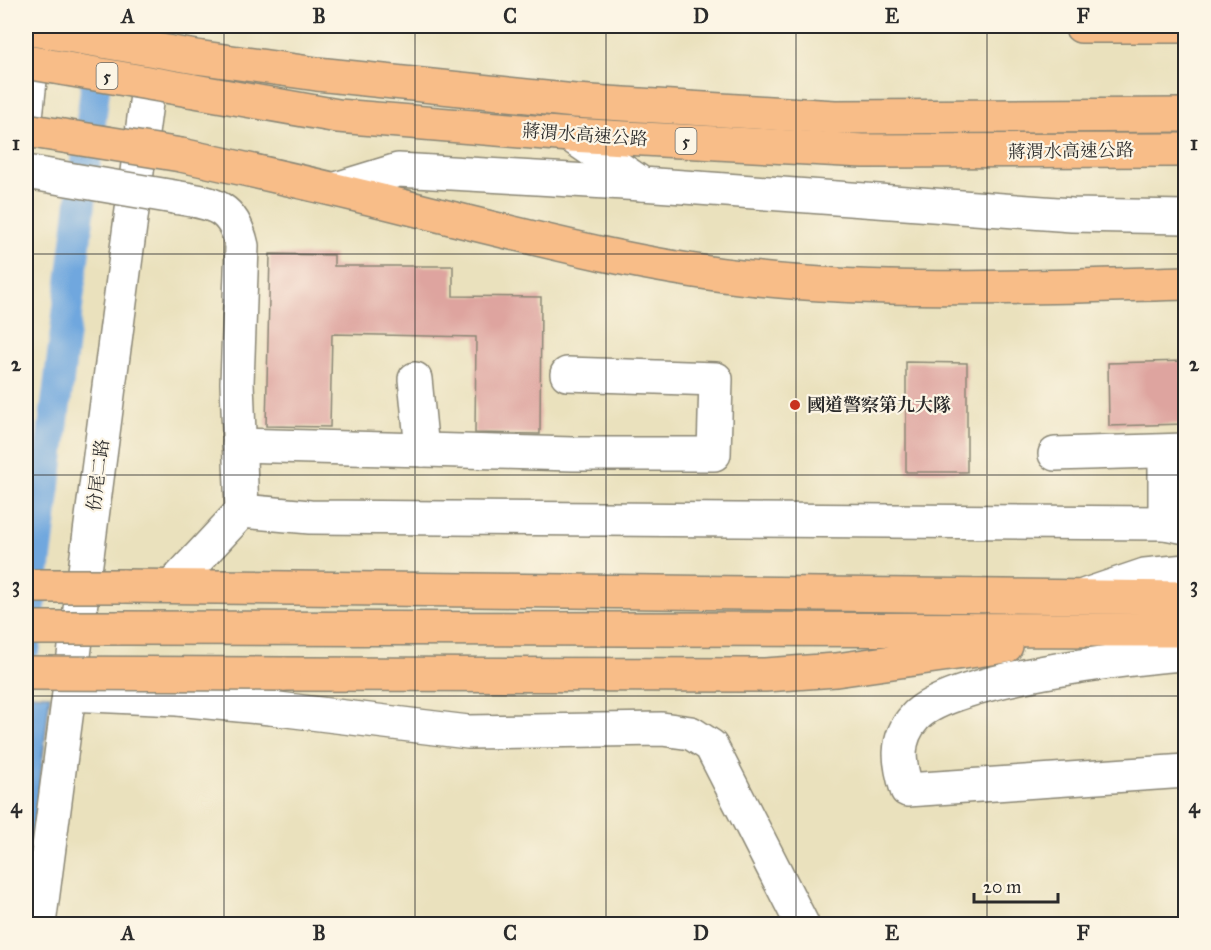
<svg xmlns="http://www.w3.org/2000/svg" width="1211" height="950" viewBox="0 0 1211 950" font-family="'IM FELL Great Primer','Noto Serif TC',serif">
<style>
.water{fill:#6fa7de;stroke:#4d6984;stroke-width:1.5}
.lines{fill:none;stroke-linecap:round;stroke-linejoin:round}
.canal{stroke:#6fa7de;stroke-width:30}
.building{fill:#dea49f}
.minor-casing{stroke:#8a8674;stroke-width:36}
.highway-casing{stroke:#8a8674;stroke-width:36}
.minor{stroke:#fff;stroke-width:33}
.highway{stroke:#f8bd88;stroke-width:33}
.minor-bridge-casing{stroke:#8a8674;stroke-width:36;stroke-linecap:butt}
.highway-bridge-casing{stroke:#8a8674;stroke-width:36;stroke-linecap:butt}
.minor-bridge{stroke:#fff;stroke-width:33}
.highway-bridge{stroke:#f8bd88;stroke-width:33}
.grid{fill:none;stroke:#2b2b2b;stroke-width:1.5;stroke-opacity:0.55}
.poi-dot{fill:#c8321e;stroke:#fcf5e5;stroke-width:2}
.labels{text-anchor:middle;stroke-width:4.5;stroke-linejoin:round;paint-order:stroke}
.shield{fill:#fcf5e5;stroke:#6a6863;stroke-width:1.5}
.shield-label{font-size:16px;font-weight:bold;fill:#2b2b2b}
.street-label{font-size:18px;fill:#2b2b2b;stroke:#fcf5e5}
.poi-label{font-size:18px;font-weight:bold;fill:#2b2b2b;stroke:#fcf5e5;text-anchor:start}
.neatline{fill:none;stroke:#2b2b2b;stroke-width:2}
.grid-label{font-size:20px;text-anchor:middle;font-weight:bold;fill:#2b2b2b}
</style>
<rect width="100%" height="100%" fill="#fcf5e5"/>
<filter id="ink" filterUnits="userSpaceOnUse"><feTurbulence type="fractalNoise" baseFrequency=".0167" numOctaves="2"/><feDisplacementMap in="SourceGraphic" scale="12" xChannelSelector="R" yChannelSelector="G"/><feConvolveMatrix kernelMatrix="1 2 1 2 8 2 1 2 1" color-interpolation-filters="sRGB"/></filter>
<filter id="wash" filterUnits="userSpaceOnUse"><feTurbulence type="fractalNoise" baseFrequency=".008" numOctaves="4" result="noise"/><feDisplacementMap in="SourceGraphic" scale="24" xChannelSelector="R" yChannelSelector="G"/><feGaussianBlur stdDeviation="1.35" result="paint"/><feColorMatrix in="noise" values="0 0 0 0 0 0 0 0 0 0 0 0 0 0 0 0 0 1.4 0 .05"/><feComposite in="paint" operator="in"/></filter>
<g filter="url(#wash)">
<rect width="100%" height="100%" fill="#eae1bd"/>
<path class="water" d="M 26,694 L 50,695 L 26,903 Z"/>
<g class="lines">
<path class="canal" d="M 26,646 L 100,49"/>
</g>
<g id="blocks">
<g class="building">
<path d="M 270,254 L 334,255 L 334,266 L 453,266 L 453,296 L 541,297 L 540,434 L 475,433 L 476,337 L 332,334 L 330,427 L 266,426 Z"/>
<path d="M 1185,361 L 1185,424 L 1109,426 L 1108,363 Z"/>
<path d="M 906,362 L 967,363 L 967,472 L 906,472 Z"/>
</g>
</g>
</g>
<g filter="url(#ink)">
<use href="#blocks" fill-opacity="0" stroke="#8a8674" stroke-width="1.5"/>
<g class="lines">
<defs>
<g id="minor">
<path d="M 26,117 L 36,26"/>
<path d="M 570,135 L 642,184 L 1072,215 L 1186,217"/>
<path d="M 336,189 L 398,170 L 642,184"/>
<path d="M 174,197 C 211,203 233,204 242,246 L 237,383 L 242,511"/>
<path d="M 415,379 L 422,450"/>
<path d="M 239,445 L 573,454 L 714,454 L 716,379 L 567,374"/>
<path d="M 1055,454 L 1186,450"/>
<path d="M 1165,523 L 1165,452"/>
<path d="M 173,585 L 242,511 L 310,517 L 1165,523 L 1186,527"/>
<path d="M 1086,595 L 1145,575 L 1186,571"/>
<path d="M 1186,654 C 1132,657 949,679 915,717 C 894,740 899,764 907,790 L 1186,771"/>
<path d="M 69,694 L 177,699 L 270,708 L 468,732 L 662,729 L 691,733 L 711,746 L 802,924"/>
<path d="M 39,924 L 156,26"/>
</g>
<g id="highway">
<path d="M 1081,26 L 1186,26"/>
<path d="M 196,57 L 317,74 L 575,101 L 835,117 L 1186,115"/>
<path d="M 189,90 L 338,116 L 570,135 L 863,151 L 1186,150"/>
<path d="M 181,155 C 264,173 347,192 430,213 C 533,238 635,265 740,277 C 886,294 1040,287 1186,283"/>
<path d="M 122,586 L 1186,598"/>
<path d="M 117,628 L 1186,630"/>
<path d="M 283,674 L 765,675 L 836,670 L 1006,646"/>
</g>
</defs>
<use href="#minor" class="minor-casing"/>
<use href="#highway" class="highway-casing"/>
<use href="#minor" class="minor"/>
<use href="#highway" class="highway"/>
<defs>
<path id="minor-bridge" d="M 26,172 L 174,197"/>
<g id="highway-bridge">
<path d="M 26,28 L 196,57"/>
<path d="M 26,62 L 189,90"/>
<path d="M 26,130 L 181,155"/>
<path d="M 26,586 L 122,586"/>
<path d="M 26,628 L 117,628"/>
<path d="M 26,673 L 283,674"/>
</g>
</defs>
<use href="#minor-bridge" class="minor-bridge-casing"/>
<use href="#highway-bridge" class="highway-bridge-casing"/>
<use href="#minor-bridge" class="minor-bridge"/>
<use href="#highway-bridge" class="highway-bridge"/>
</g>
</g>
<path class="grid" d="M 224,26 L 224,924M 415,26 L 415,924M 606,26 L 606,924M 796,26 L 796,924M 987,26 L 987,924M 26,254 L 1186,254M 26,475 L 1186,475M 26,696 L 1186,696"/>
<circle class="poi-dot" cx="795" cy="405" r="6"/>
<g class="labels">
<g class="shield">
<rect x="96.5" y="63" width="21" height="26" rx="4.5"/>
<rect x="675.5" y="128" width="21" height="26" rx="4.5"/>
</g>
<g class="shield-label">
<text x="107" y="82">5</text>
<text x="686" y="147">5</text>
</g>
<g class="street-label">
<text transform="translate(585 135) rotate(4)" y="6">蔣渭水高速公路</text>
<text transform="translate(1071 151) rotate(-1)" y="6">蔣渭水高速公路</text>
<text transform="translate(98 475) rotate(-83)" y="6">份尾二路</text>
</g>
<g class="poi-label">
<text x="807" y="411">國道警察第九大隊</text>
</g>
</g>
<rect width="1211" height="950" fill="none" stroke="#fcf5e5" stroke-width="66"/>
<path d="M974 893v9h84v-9" fill="none" stroke="#2b2b2b" stroke-width="3"/>
<text x="983" y="893" font-size="18" fill="#2b2b2b" stroke="#fcf5e5" stroke-width="4.5" paint-order="stroke">20 m</text>
<rect x="33" y="33" width="1145" height="884" class="neatline"/>
<g class="grid-label">
<text x="128" y="23">A</text>
<text x="319" y="23">B</text>
<text x="510" y="23">C</text>
<text x="701" y="23">D</text>
<text x="892" y="23">E</text>
<text x="1083" y="23">F</text>
<text x="16" y="150">1</text>
<text x="1194" y="150">1</text>
<text x="16" y="371">2</text>
<text x="1194" y="371">2</text>
<text x="16" y="592">3</text>
<text x="1194" y="592">3</text>
<text x="16" y="813">4</text>
<text x="1194" y="813">4</text>
<text x="128" y="940">A</text>
<text x="319" y="940">B</text>
<text x="510" y="940">C</text>
<text x="701" y="940">D</text>
<text x="892" y="940">E</text>
<text x="1083" y="940">F</text>
</g>
</svg>
